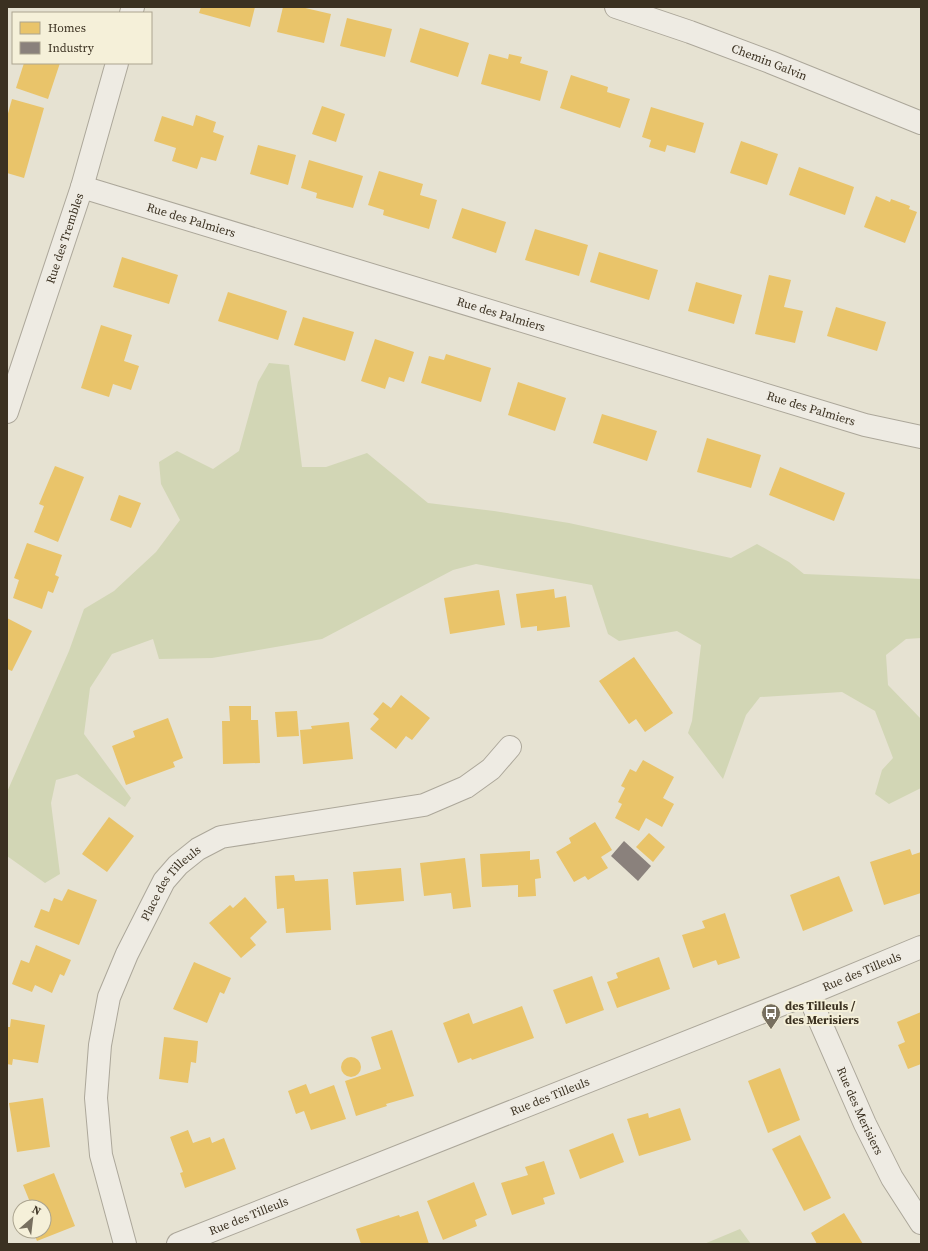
<svg xmlns="http://www.w3.org/2000/svg" width="928" height="1251" viewBox="0 0 928 1251" font-family="'Source Serif 4',serif">
<style>
.green{fill:#d2d6b5}
.homes{fill:#e9c46a}
.industry{fill:#8a817c}
.lines{fill:none;stroke-linecap:round;stroke-linejoin:round}
.minor-casing{stroke:#aca79a;stroke-width:24}
.tertiary-casing{stroke:#aca79a;stroke-width:24}
.minor{stroke:#eeebe3;stroke-width:22}
.tertiary{stroke:#eeebe3;stroke-width:22}
.labels{text-anchor:middle;stroke-width:4;stroke-linejoin:round;paint-order:stroke}
.street-label{font-size:12px;fill:#3b3121;stroke:#f5f0d9}
.poi-label{font-size:12px;font-weight:bold;fill:#3b3121;stroke:#f5f0d9;text-anchor:start}
</style>
<rect width="100%" height="100%" fill="#e6e2d2"/>
<g class="green">
<path d="M 269,363 L 289,365 L 302,467 L 326,467 L 367,453 L 428,503 L 494,511 L 569,523 L 731,558 L 757,544 L 789,562 L 804,574 L 921,579 L 921,638 L 906,639 L 886,655 L 888,685 L 921,719 L 921,788 L 889,804 L 875,794 L 882,770 L 893,758 L 875,711 L 842,692 L 760,697 L 746,715 L 723,779 L 688,733 L 692,721 L 701,645 L 677,631 L 619,641 L 608,634 L 592,585 L 476,564 L 453,570 L 322,639 L 212,658 L 159,659 L 153,639 L 112,654 L 90,688 L 84,734 L 131,798 L 125,807 L 77,774 L 56,780 L 51,803 L 60,874 L 45,883 L 7,856 L 7,792 L 69,651 L 84,609 L 114,591 L 156,552 L 180,520 L 161,484 L 159,462 L 177,451 L 213,469 L 239,451 L 258,382 Z"/>
<path d="M 740,1229 L 751,1244 L 704,1244 Z"/>
</g>
<g class="homes">
<path d="M 201,7 L 255,7 L 250,27 L 199,13 Z"/>
<path d="M 283,7 L 301,7 L 331,14 L 324,43 L 277,32 Z"/>
<path d="M 347,18 L 392,29 L 385,57 L 340,46 Z"/>
<path d="M 420,28 L 469,43 L 458,77 L 410,62 Z"/>
<path d="M 489,54 L 508,59 L 509,54 L 522,57 L 520,63 L 548,71 L 540,101 L 481,84 Z"/>
<path d="M 24,63 L 60,63 L 48,99 L 16,88 Z"/>
<path d="M 571,75 L 608,87 L 607,92 L 630,99 L 620,128 L 560,108 Z"/>
<path d="M 12,99 L 44,108 L 24,178 L 7,173 L 7,117 Z"/>
<path d="M 322,106 L 345,114 L 336,142 L 312,134 Z"/>
<path d="M 651,107 L 704,123 L 695,153 L 667,145 L 665,152 L 649,147 L 651,140 L 642,137 Z"/>
<path d="M 196,115 L 216,122 L 213,132 L 224,136 L 216,161 L 201,157 L 197,169 L 172,161 L 176,148 L 154,141 L 162,116 L 193,126 Z"/>
<path d="M 741,141 L 778,154 L 767,185 L 730,173 Z"/>
<path d="M 258,145 L 296,155 L 288,185 L 250,174 Z"/>
<path d="M 309,160 L 363,176 L 353,208 L 316,198 L 317,193 L 301,188 Z"/>
<path d="M 799,167 L 854,187 L 845,215 L 789,195 Z"/>
<path d="M 379,171 L 423,184 L 420,195 L 437,200 L 429,229 L 383,215 L 384,210 L 368,205 Z"/>
<path d="M 876,196 L 890,202 L 891,199 L 910,206 L 909,209 L 917,212 L 905,243 L 864,227 Z"/>
<path d="M 462,208 L 506,222 L 496,253 L 452,238 Z"/>
<path d="M 535,229 L 588,245 L 579,276 L 525,260 Z"/>
<path d="M 599,252 L 658,270 L 649,300 L 590,282 Z"/>
<path d="M 122,257 L 178,275 L 169,304 L 113,287 Z"/>
<path d="M 769,275 L 791,280 L 784,307 L 803,311 L 795,343 L 755,334 Z"/>
<path d="M 696,282 L 742,295 L 734,324 L 688,311 Z"/>
<path d="M 228,292 L 287,311 L 278,340 L 218,321 Z"/>
<path d="M 836,307 L 886,322 L 877,351 L 827,336 Z"/>
<path d="M 303,317 L 354,332 L 345,361 L 294,345 Z"/>
<path d="M 101,325 L 132,335 L 124,361 L 139,366 L 131,390 L 113,384 L 109,397 L 81,388 Z"/>
<path d="M 375,339 L 414,352 L 404,382 L 389,377 L 385,389 L 361,381 Z"/>
<path d="M 446,354 L 491,368 L 481,402 L 421,383 L 429,356 L 444,360 Z"/>
<path d="M 518,382 L 566,398 L 555,431 L 508,415 Z"/>
<path d="M 602,414 L 657,431 L 647,461 L 593,443 Z"/>
<path d="M 707,438 L 761,455 L 751,488 L 697,472 Z"/>
<path d="M 55,466 L 84,477 L 58,542 L 34,532 L 44,506 L 39,504 Z"/>
<path d="M 780,467 L 845,493 L 834,521 L 769,495 Z"/>
<path d="M 119,495 L 141,503 L 131,528 L 110,520 Z"/>
<path d="M 27,543 L 62,555 L 55,575 L 59,577 L 53,593 L 48,591 L 42,609 L 13,598 L 19,580 L 14,578 Z"/>
<path d="M 554,589 L 555,598 L 566,596 L 570,627 L 537,631 L 537,626 L 521,628 L 516,594 Z"/>
<path d="M 499,590 L 505,625 L 450,634 L 444,598 Z"/>
<path d="M 7,618 L 32,631 L 12,671 L 7,669 Z"/>
<path d="M 634,657 L 673,713 L 645,732 L 636,719 L 629,724 L 599,681 Z"/>
<path d="M 401,695 L 430,718 L 412,740 L 406,736 L 396,749 L 370,729 L 379,719 L 373,714 L 383,702 L 391,708 Z"/>
<path d="M 229,706 L 251,706 L 251,720 L 258,720 L 260,763 L 223,764 L 222,721 L 230,721 Z"/>
<path d="M 297,711 L 299,736 L 277,737 L 275,712 Z"/>
<path d="M 168,718 L 183,758 L 173,762 L 175,767 L 126,785 L 112,746 L 135,737 L 133,731 Z"/>
<path d="M 349,722 L 353,759 L 303,764 L 300,730 L 312,729 L 311,726 Z"/>
<path d="M 643,760 L 674,777 L 663,798 L 674,804 L 662,827 L 646,818 L 639,831 L 615,818 L 622,804 L 618,802 L 625,788 L 621,786 L 630,769 L 636,772 Z"/>
<path d="M 109,817 L 134,836 L 107,872 L 82,854 Z"/>
<path d="M 595,822 L 612,850 L 601,857 L 608,868 L 588,880 L 585,876 L 574,882 L 556,852 L 571,843 L 569,838 Z"/>
<path d="M 649,833 L 665,847 L 653,862 L 636,847 Z"/>
<path d="M 910,849 L 912,855 L 921,852 L 921,893 L 884,905 L 870,862 Z"/>
<path d="M 530,851 L 530,860 L 539,859 L 541,878 L 535,879 L 536,896 L 518,897 L 518,885 L 482,887 L 480,854 Z"/>
<path d="M 465,858 L 471,907 L 453,909 L 451,893 L 424,896 L 420,863 Z"/>
<path d="M 401,868 L 404,901 L 356,905 L 353,872 Z"/>
<path d="M 294,875 L 295,881 L 328,879 L 331,930 L 286,933 L 284,908 L 277,909 L 275,876 Z"/>
<path d="M 839,876 L 853,911 L 803,931 L 790,895 Z"/>
<path d="M 68,889 L 97,900 L 79,945 L 34,927 L 41,909 L 49,912 L 54,898 L 62,901 Z"/>
<path d="M 245,897 L 267,922 L 250,938 L 256,945 L 241,958 L 209,923 L 230,905 L 233,908 Z"/>
<path d="M 725,913 L 740,958 L 718,965 L 716,960 L 693,968 L 682,935 L 705,928 L 702,921 Z"/>
<path d="M 36,945 L 71,960 L 64,976 L 60,974 L 52,993 L 35,985 L 32,992 L 12,984 L 21,960 L 29,963 Z"/>
<path d="M 659,957 L 670,989 L 617,1008 L 607,982 L 618,978 L 616,973 Z"/>
<path d="M 194,962 L 231,978 L 224,994 L 220,992 L 207,1023 L 173,1009 Z"/>
<path d="M 592,976 L 604,1010 L 566,1024 L 553,990 Z"/>
<path d="M 522,1006 L 534,1038 L 472,1060 L 471,1058 L 458,1063 L 443,1023 L 469,1013 L 473,1024 Z"/>
<path d="M 921,1012 L 921,1064 L 908,1069 L 898,1045 L 905,1042 L 897,1022 Z"/>
<path d="M 11,1019 L 45,1025 L 38,1063 L 13,1059 L 12,1065 L 7,1064 L 7,1027 L 10,1027 Z"/>
<path d="M 392,1030 L 414,1096 L 386,1104 L 387,1106 L 356,1116 L 345,1081 L 381,1069 L 371,1037 Z"/>
<path d="M 164,1037 L 198,1041 L 196,1063 L 191,1062 L 188,1083 L 159,1079 Z"/>
<circle cx="351" cy="1067" r="10"/>
<path d="M 780,1068 L 800,1120 L 768,1133 L 748,1081 Z"/>
<path d="M 306,1084 L 310,1094 L 334,1085 L 346,1119 L 311,1130 L 304,1111 L 296,1114 L 288,1091 Z"/>
<path d="M 43,1098 L 50,1147 L 17,1152 L 9,1103 Z"/>
<path d="M 680,1108 L 691,1140 L 639,1156 L 627,1119 L 648,1113 L 649,1118 Z"/>
<path d="M 188,1130 L 193,1143 L 210,1137 L 212,1143 L 224,1138 L 236,1169 L 185,1188 L 180,1173 L 183,1172 L 170,1137 Z"/>
<path d="M 613,1133 L 624,1162 L 580,1179 L 569,1150 Z"/>
<path d="M 800,1135 L 831,1198 L 804,1211 L 772,1149 Z"/>
<path d="M 544,1161 L 555,1194 L 543,1198 L 545,1204 L 512,1215 L 501,1183 L 528,1175 L 525,1167 Z"/>
<path d="M 54,1173 L 75,1226 L 37,1241 L 33,1231 L 44,1231 L 44,1207 L 32,1207 L 23,1185 Z"/>
<path d="M 474,1182 L 487,1215 L 475,1220 L 477,1226 L 443,1240 L 427,1201 Z"/>
<path d="M 418,1211 L 429,1244 L 361,1244 L 356,1229 L 399,1215 L 400,1217 Z"/>
<path d="M 844,1213 L 863,1244 L 817,1244 L 811,1233 Z"/>
</g>
<path class="industry" d="M 624,841 L 651,866 L 638,881 L 611,856 Z"/>
<g class="lines">
<defs>
<g id="minor">
<path d="M 131,13 L 133,7"/>
<path id="s1" d="M 82,187 L 865,425 L 921,437"/>
<path id="s2" d="M 7,412 L 82,187 L 117,63"/>
<path id="s3" d="M 808,994 L 865,1124 L 892,1178 L 921,1223"/>
<path id="s4" d="M 125,1244 L 101,1155 L 96,1098 L 100,1045 L 109,997 L 127,954 L 164,881 L 178,865 L 198,849 L 221,837 L 424,805 L 466,787 L 491,769 L 510,747"/>
<path id="s5" d="M 178,1244 L 808,994 L 921,947"/>
</g>
<g id="tertiary">
<path id="s6" d="M 616,7 L 690,32 L 770,62 L 921,123"/>
</g>
</defs>
<use href="#minor" class="minor-casing"/>
<use href="#tertiary" class="tertiary-casing"/>
<use href="#minor" class="minor"/>
<use href="#tertiary" class="tertiary"/>
</g>
<defs>
<symbol id="bus-pin" viewBox="-11 -11 22 30"><path d="M0 17L-7.5 6A9.5 9.5 0 1 1 7.5 6Z" fill="#776f5f" stroke="#f5f0d9"/><path d="M-5-6H5V4H4V6H2V4H-2V6H-4V4H-5ZM-3.5-4V0h7V-4ZM-3.5 1.2v1.5H-2V1.2ZM2 1.2v1.5H3.5V1.2Z" fill="#fff"/></symbol>
</defs>
<g fill-rule="evenodd">
<use href="#bus-pin" x="760" y="1002" width="22" height="30"/>
</g>
<g class="labels">
<g class="street-label">
<text dy="4" stroke="none"><textPath href="#s6" startOffset="163">Chemin Galvin</textPath></text>
<text dy="4" stroke="none"><textPath href="#s1" startOffset="114">Rue des Palmiers</textPath></text>
<text dy="4" stroke="none"><textPath href="#s2" startOffset="183">Rue des Trembles</textPath></text>
<text dy="4" stroke="none"><textPath href="#s1" startOffset="438">Rue des Palmiers</textPath></text>
<text dy="4" stroke="none"><textPath href="#s1" startOffset="762">Rue des Palmiers</textPath></text>
<text dy="4" stroke="none"><textPath href="#s4" startOffset="382">Place des Tilleuls</textPath></text>
<text dy="4" stroke="none"><textPath href="#s5" startOffset="736">Rue des Tilleuls</textPath></text>
<text dy="4" stroke="none"><textPath href="#s5" startOffset="400">Rue des Tilleuls</textPath></text>
<text dy="4" stroke="none"><textPath href="#s3" startOffset="128">Rue des Merisiers</textPath></text>
<text dy="4" stroke="none"><textPath href="#s5" startOffset="76">Rue des Tilleuls</textPath></text>
</g>
<g class="poi-label">
<text x="785" y="1010">des Tilleuls /<tspan x="785" dy="14">des Merisiers</tspan></text>
</g>
</g>
<rect width="928" height="1251" fill="none" stroke="#3b3121" stroke-width="16"/>
<rect x="12" y="12" width="140" height="52" fill="#f5f0d9" stroke="#aba48f"/>
<rect x="20" y="22" width="20" height="12" fill="#e9c46a" stroke="#aba48f"/>
<text x="48" y="32" font-size="12" fill="#3b3121">Homes</text>
<rect x="20" y="42" width="20" height="12" fill="#8a817c" stroke="#aba48f"/>
<text x="48" y="52" font-size="12" fill="#3b3121">Industry</text>
<g transform="translate(32 1219) rotate(28)"><circle r="19" fill="#f5f0d9" stroke="#aba48f"/>
<path d="M0-3L7 15L0 10L-7 15Z" fill="#776f5f"/>
<text y="-6" font-size="11" font-weight="bold" text-anchor="middle" fill="#3b3121">N</text>
</g>
</svg>
